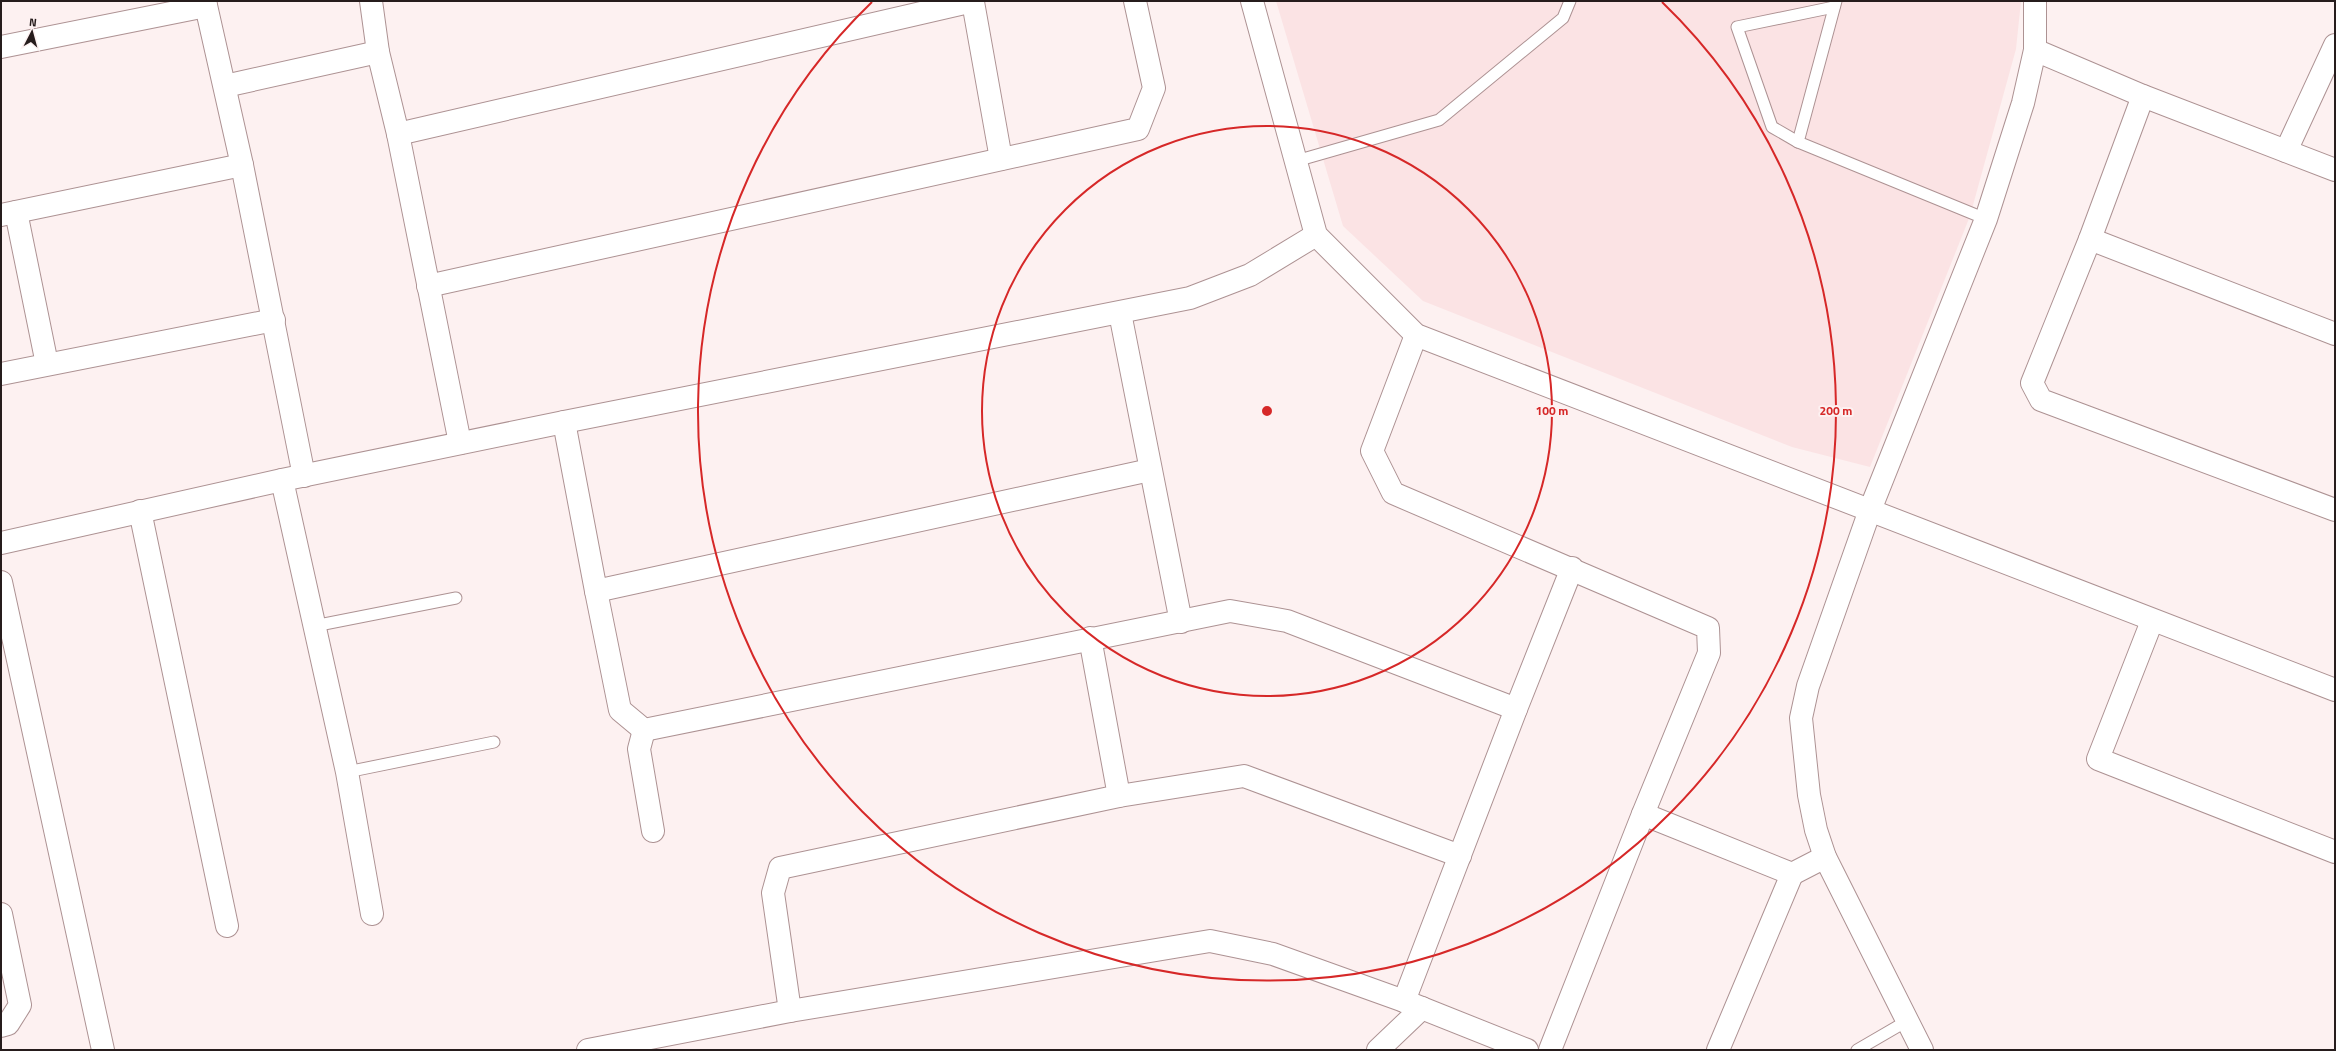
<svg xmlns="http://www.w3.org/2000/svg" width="2336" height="1051" viewBox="0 0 2336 1051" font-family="'Titillium Web',sans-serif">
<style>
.built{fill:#fbe3e4}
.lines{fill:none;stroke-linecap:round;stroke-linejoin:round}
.lane-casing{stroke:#ad9293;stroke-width:13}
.street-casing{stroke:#ad9293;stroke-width:24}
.secondary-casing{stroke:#ad9293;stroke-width:24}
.lane{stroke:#fff;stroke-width:11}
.street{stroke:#fff;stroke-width:22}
.secondary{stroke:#fff;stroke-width:22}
.ring{fill:none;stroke:#d62828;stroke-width:2}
.centre{fill:#d62828;stroke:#fdf1f1;stroke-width:2}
.ring-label{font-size:12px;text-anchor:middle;font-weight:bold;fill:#d62828;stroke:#fdf1f1;stroke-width:4;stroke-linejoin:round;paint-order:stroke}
</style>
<rect width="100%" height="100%" fill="#fdf1f1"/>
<path class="built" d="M 1276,1 L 2021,1 L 2016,49 L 1970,216 L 1870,467 L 1792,447 L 1423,301 L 1343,226 Z"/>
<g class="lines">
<defs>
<g id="lane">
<path d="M 1836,1 L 1798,142 L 1986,219"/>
<path d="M 1798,142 L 1772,127 L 1737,27 L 1834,7"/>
<path d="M 1296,161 L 1439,120 L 1563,18 L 1570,1"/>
<path d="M 314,626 L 456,598"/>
<path d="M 347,772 L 494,742"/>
<path d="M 1857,1050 L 1907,1021"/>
</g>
<g id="street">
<path d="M 205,1 L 242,165 L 304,476"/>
<path d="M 371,1 L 378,52 L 398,134 L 460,443"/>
<path d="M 973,2 L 1001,159"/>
<path d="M 1,47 L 206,6"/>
<path d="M 2035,50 L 2143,96 L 2335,170"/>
<path d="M 225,86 L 378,52"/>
<path d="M 2143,96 L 2090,239 L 2032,383 L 2041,400 L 2335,510"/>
<path d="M 398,134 L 973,1"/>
<path d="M 2286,151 L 2335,45"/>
<path d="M 16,212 L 47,364"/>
<path d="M 1,215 L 242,165"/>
<path d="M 2090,239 L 2335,334"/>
<path d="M 428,286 L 1138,129 L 1154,88 L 1135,1"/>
<path d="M 1120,313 L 1181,622"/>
<path d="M 1416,335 L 1372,451 L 1393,493 L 1708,628 L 1709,653 L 1643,814 L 1550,1050"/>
<path d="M 1,374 L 274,320"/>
<path d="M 564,422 L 596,591 L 1150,470"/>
<path d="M 282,480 L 347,772 L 372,914"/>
<path d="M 1870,510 L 1986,219 L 2023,103 L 2035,50 L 2035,1"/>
<path d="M 140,511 L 227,926"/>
<path d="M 1,543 L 282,480 L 564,422 L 1190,298 L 1250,275 L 1316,235"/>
<path d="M 1,582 L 103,1050"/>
<path d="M 596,591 L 620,710 L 644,730 L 1230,611 L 1287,621 L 1516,709"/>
<path d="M 2152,621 L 2098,759 L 2335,852"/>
<path d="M 1090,638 L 1119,796"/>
<path d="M 644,730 L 639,749 L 653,831"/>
<path d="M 1643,814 L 1792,874 L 1825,857"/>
<path d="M 1460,856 L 1244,776 L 1119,796 L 780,868 L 773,893 L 790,1011 L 1210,941 L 1273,954 L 1404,1001 L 1527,1050"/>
<path d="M 1,914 L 20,1005 L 8,1024 L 1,1026"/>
<path d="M 1404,1001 L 1516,709 L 1572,568"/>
<path d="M 588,1050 L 790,1011"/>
<path d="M 1378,1050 L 1422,1008"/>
<path d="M 1718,1050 L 1792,874"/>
</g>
<g id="secondary">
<path d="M 1252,1 L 1316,235 L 1416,335 L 2335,690"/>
<path d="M 1870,510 L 1808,686 L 1801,718 L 1809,795 L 1816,830 L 1825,857 L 1922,1050"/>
</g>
</defs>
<use href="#lane" class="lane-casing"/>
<use href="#street" class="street-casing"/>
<use href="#secondary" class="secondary-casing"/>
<use href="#lane" class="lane"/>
<use href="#street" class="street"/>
<use href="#secondary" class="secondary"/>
</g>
<g class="ring">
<circle cx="1267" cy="411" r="285"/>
<path d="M1662 2A569 569 0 1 1 872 2"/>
</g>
<circle cx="1267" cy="411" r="6" class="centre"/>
<g class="ring-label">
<text x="1552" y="415">100 m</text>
<text x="1836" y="415">200 m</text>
</g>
<rect width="2336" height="1051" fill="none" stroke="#261c1c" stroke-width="4"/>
<g transform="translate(32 32) rotate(6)" stroke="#fdf1f1" stroke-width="3" paint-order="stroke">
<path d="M0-3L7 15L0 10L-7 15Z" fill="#261c1c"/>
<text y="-6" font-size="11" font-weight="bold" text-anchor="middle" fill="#261c1c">N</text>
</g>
</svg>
